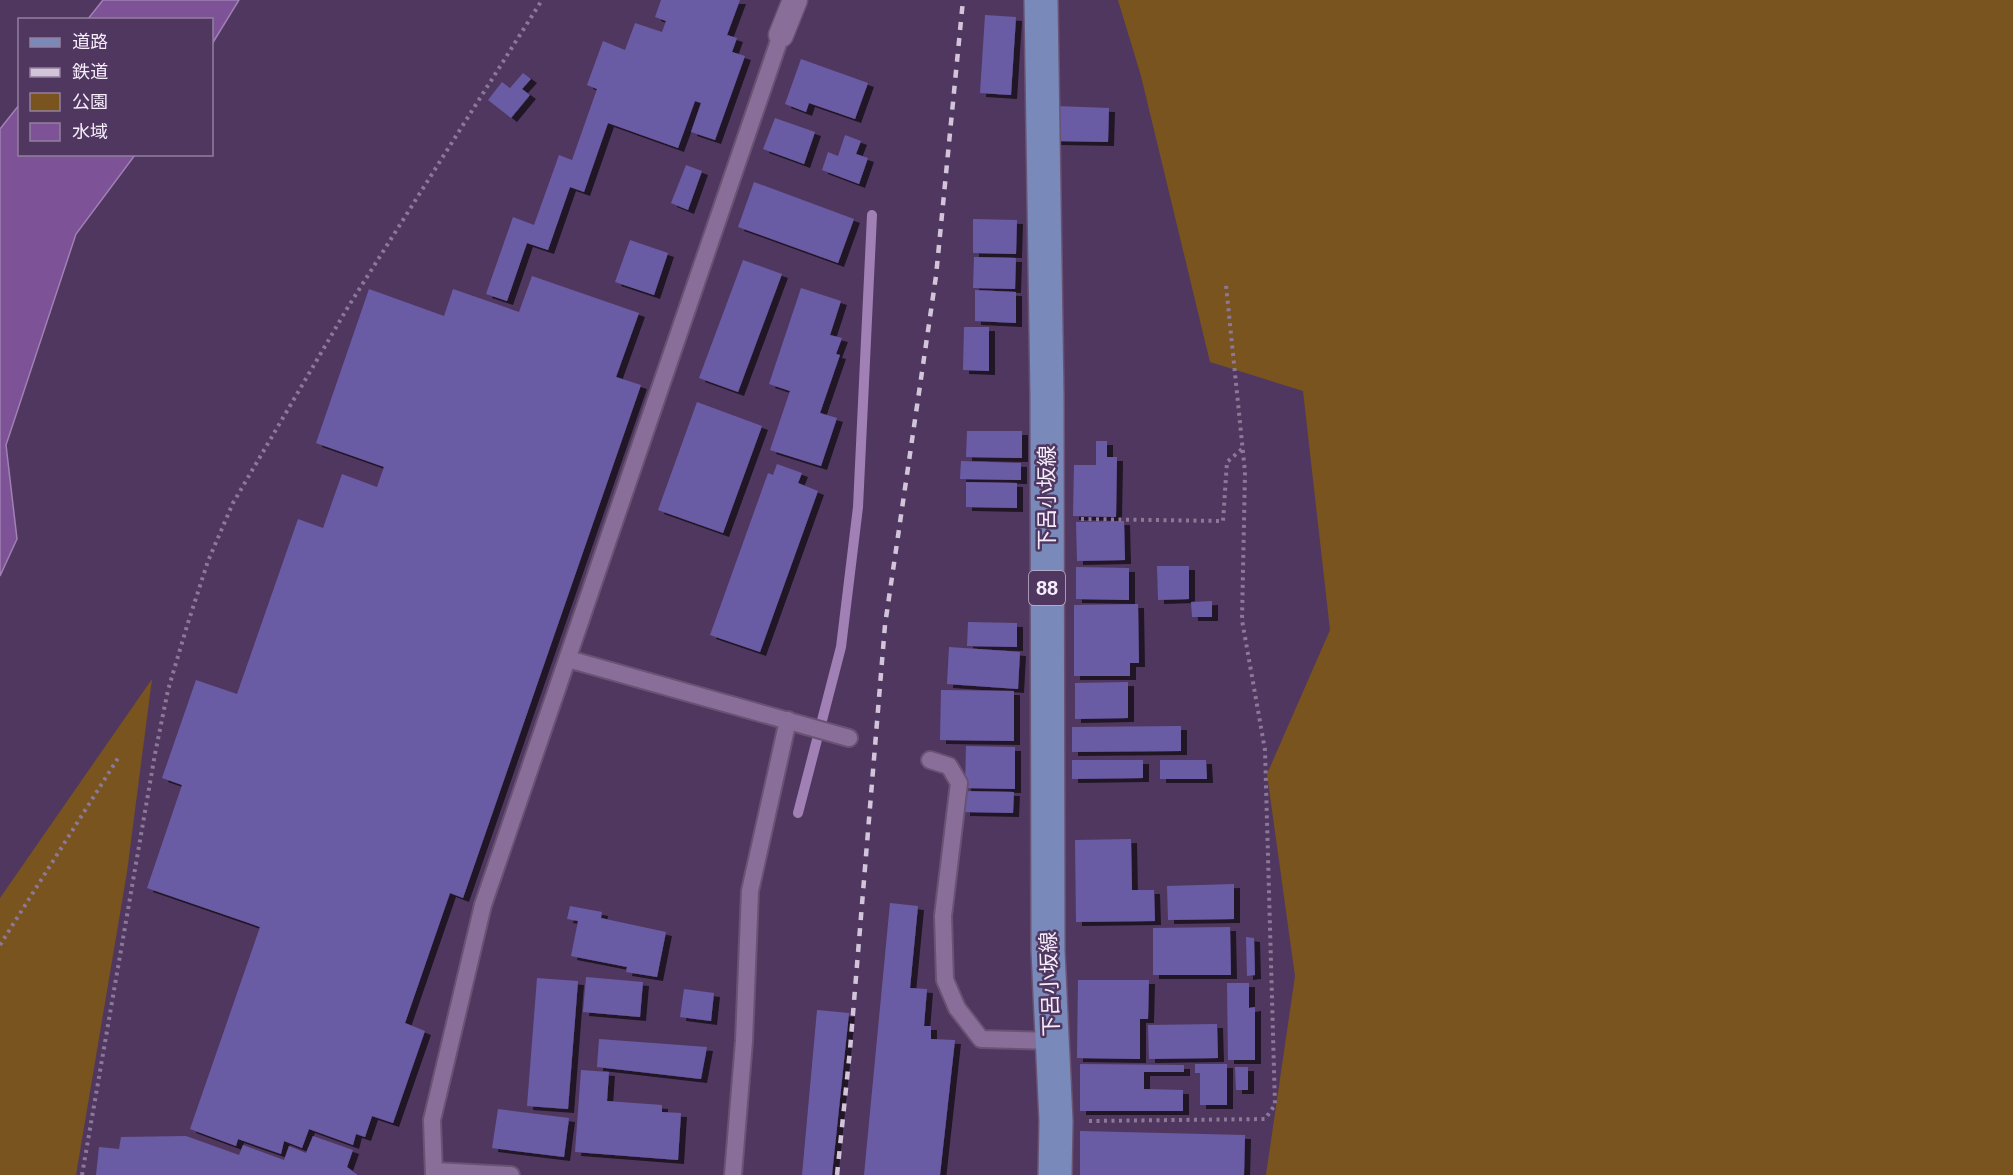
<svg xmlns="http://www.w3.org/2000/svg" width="2013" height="1175" viewBox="0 0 2013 1175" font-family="Arial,'Noto Sans JP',sans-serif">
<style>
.green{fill:#79541f}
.water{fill:#7d5296;stroke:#a180b5;stroke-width:1.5}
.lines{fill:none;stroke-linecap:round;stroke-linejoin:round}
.stream{stroke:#a180b5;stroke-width:10}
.building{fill:#6b5ba4;filter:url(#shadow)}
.service-casing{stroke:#685373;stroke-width:20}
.pedestrian-casing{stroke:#685373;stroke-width:27}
.primary-casing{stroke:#685373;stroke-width:36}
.path{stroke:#8c7998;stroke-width:4;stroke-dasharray:3 4.5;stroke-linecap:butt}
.service{stroke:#896e9a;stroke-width:16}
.pedestrian{stroke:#896e9a;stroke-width:24}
.primary{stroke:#7889ba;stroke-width:33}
.rail{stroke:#d2c5da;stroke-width:4.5;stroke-dasharray:8 8;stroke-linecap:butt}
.labels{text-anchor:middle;stroke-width:5;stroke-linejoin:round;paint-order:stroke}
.shield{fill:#50375f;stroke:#c4b6cd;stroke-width:1.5}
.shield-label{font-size:20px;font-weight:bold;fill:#f6edfc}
.street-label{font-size:21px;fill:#f6edfc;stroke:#50375f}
</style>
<defs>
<filter id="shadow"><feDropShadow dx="6" dy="4" stdDeviation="0" flood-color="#0009"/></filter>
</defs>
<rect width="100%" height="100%" fill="#50375f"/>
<g class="green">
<path d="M 1118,0 L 2013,0 L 2013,1175 L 1266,1175 L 1295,976 L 1267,774 L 1330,630 L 1303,391 L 1210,362 L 1141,76 Z"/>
<path d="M 152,679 L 127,872 L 76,1175 L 0,1175 L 0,898 Z"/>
</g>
<g class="water">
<path d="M 103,0 L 239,0 L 212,44 L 212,20 L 88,19 Z"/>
<path d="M 19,105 L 20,154 L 135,155 L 76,234 L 6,445 L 17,539 L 0,576 L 0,129 Z"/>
</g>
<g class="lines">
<path class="stream" d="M 798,813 L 841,647 L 858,507 L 872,215"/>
</g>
<g class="building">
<path d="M 661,0 L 740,0 L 727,35 L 737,38 L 732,52 L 745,56 L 715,140 L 691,132 L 701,103 L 695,101 L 678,148 L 608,123 L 584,192 L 570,187 L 548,250 L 527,243 L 507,301 L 486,294 L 513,217 L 534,225 L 559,155 L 572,160 L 597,89 L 587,85 L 603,41 L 625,50 L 635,23 L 662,32 L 666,21 L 655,17 Z"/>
<path d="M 985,15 L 1016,17 L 1011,95 L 980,93 Z"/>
<path d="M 801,59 L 868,83 L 855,119 L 809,103 L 806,112 L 785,104 Z"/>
<path d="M 523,73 L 531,79 L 522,89 L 530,95 L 511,118 L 488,100 L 502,82 L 510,88 Z"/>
<path d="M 1056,106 L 1109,108 L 1108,142 L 1055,141 Z"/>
<path d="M 775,118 L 815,132 L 804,164 L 763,149 Z"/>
<path d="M 845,135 L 861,141 L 856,154 L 868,158 L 859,184 L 822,170 L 828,152 L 838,156 Z"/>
<path d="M 686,165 L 702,171 L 688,210 L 671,203 Z"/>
<path d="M 754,182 L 854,219 L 838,263 L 738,227 Z"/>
<path d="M 973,219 L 1017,220 L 1016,254 L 973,253 Z"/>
<path d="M 630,240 L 668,253 L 654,295 L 615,282 Z"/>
<path d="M 974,257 L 1016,258 L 1015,289 L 973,288 Z"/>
<path d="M 743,260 L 782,274 L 738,392 L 699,378 Z"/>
<path d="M 532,276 L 639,313 L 616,377 L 641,385 L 463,898 L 450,893 L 405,1023 L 425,1031 L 393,1123 L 372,1116 L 365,1137 L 356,1134 L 353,1145 L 309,1129 L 302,1148 L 284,1141 L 281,1154 L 238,1139 L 236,1146 L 190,1129 L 260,927 L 147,888 L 182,785 L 162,778 L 196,680 L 237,694 L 298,519 L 323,528 L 342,474 L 377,487 L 384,467 L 316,443 L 369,289 L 444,316 L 453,289 L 519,312 Z"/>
<path d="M 801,288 L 841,301 L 830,335 L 842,338 L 836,354 L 840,355 L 820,413 L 837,418 L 821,466 L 770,450 L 790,391 L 769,384 Z"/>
<path d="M 975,290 L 1016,292 L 1016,323 L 975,321 Z"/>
<path d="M 964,327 L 989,327 L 989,371 L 963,370 Z"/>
<path d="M 697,402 L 762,426 L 723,533 L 658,510 Z"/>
<path d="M 967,431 L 1022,431 L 1022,458 L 966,457 Z"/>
<path d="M 1096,441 L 1107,441 L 1107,457 L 1117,457 L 1116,517 L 1073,516 L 1074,465 L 1096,465 Z"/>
<path d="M 961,461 L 1021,463 L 1021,480 L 960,479 Z"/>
<path d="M 777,464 L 802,473 L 798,483 L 818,491 L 760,652 L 710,635 L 768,473 L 773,475 Z"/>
<path d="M 966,482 L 1017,483 L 1017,508 L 966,507 Z"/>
<path d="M 1124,521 L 1125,560 L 1077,561 L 1076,522 Z"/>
<path d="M 1157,566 L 1189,566 L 1189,599 L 1158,600 Z"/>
<path d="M 1076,567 L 1129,568 L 1129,600 L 1076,599 Z"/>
<path d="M 1212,601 L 1212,617 L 1192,617 L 1191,602 Z"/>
<path d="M 1138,604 L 1139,663 L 1130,663 L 1130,676 L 1074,676 L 1074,605 Z"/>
<path d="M 968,622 L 1017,623 L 1017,647 L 967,646 Z"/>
<path d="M 949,647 L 1020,652 L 1018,689 L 947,684 Z"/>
<path d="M 1128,682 L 1128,718 L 1075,719 L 1075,683 Z"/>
<path d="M 941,690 L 1014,691 L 1014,741 L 940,740 Z"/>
<path d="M 1181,726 L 1181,751 L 1072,752 L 1072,727 Z"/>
<path d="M 966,746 L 1015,747 L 1015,789 L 965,788 Z"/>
<path d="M 1072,760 L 1143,760 L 1143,778 L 1072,779 Z"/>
<path d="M 1160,760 L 1206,760 L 1207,779 L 1160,779 Z"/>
<path d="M 964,791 L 1014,792 L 1013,813 L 964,812 Z"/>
<path d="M 1131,839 L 1132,890 L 1154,890 L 1155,921 L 1076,922 L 1075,840 Z"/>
<path d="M 1234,884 L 1234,919 L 1168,920 L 1167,886 Z"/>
<path d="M 890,903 L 918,906 L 910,988 L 927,989 L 924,1026 L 931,1026 L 931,1039 L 955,1040 L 940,1175 L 864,1175 Z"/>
<path d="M 570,906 L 602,912 L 601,918 L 666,932 L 657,977 L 626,972 L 627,967 L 571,956 L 578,921 L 567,919 Z"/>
<path d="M 1230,927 L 1231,975 L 1153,975 L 1153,928 Z"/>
<path d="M 1246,937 L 1254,938 L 1255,975 L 1247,976 Z"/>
<path d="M 586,977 L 643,982 L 640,1017 L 583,1012 Z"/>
<path d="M 537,978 L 578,981 L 568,1109 L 527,1106 Z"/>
<path d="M 1078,980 L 1149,980 L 1148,1019 L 1140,1019 L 1140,1059 L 1077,1058 Z"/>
<path d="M 1227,983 L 1249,983 L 1249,1008 L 1255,1007 L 1255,1060 L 1228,1060 Z"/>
<path d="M 684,989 L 714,993 L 711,1021 L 680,1017 Z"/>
<path d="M 817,1010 L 849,1013 L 832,1175 L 802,1175 Z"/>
<path d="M 1217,1024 L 1218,1058 L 1149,1059 L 1148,1025 Z"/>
<path d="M 599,1039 L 707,1047 L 701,1079 L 597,1067 Z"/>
<path d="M 1080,1064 L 1184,1065 L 1184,1072 L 1144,1072 L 1144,1089 L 1183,1090 L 1183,1111 L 1080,1111 Z"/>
<path d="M 1195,1064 L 1227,1064 L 1227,1105 L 1200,1105 L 1200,1073 L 1195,1073 Z"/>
<path d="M 1235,1067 L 1248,1067 L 1248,1090 L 1236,1090 Z"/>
<path d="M 581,1070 L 609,1072 L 607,1101 L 662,1105 L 662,1112 L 681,1113 L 678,1160 L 575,1152 Z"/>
<path d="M 498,1109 L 569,1118 L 564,1157 L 492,1148 Z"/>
<path d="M 1080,1131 L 1245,1135 L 1244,1175 L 1080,1175 Z"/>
<path d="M 186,1136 L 239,1155 L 243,1145 L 284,1160 L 289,1146 L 306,1153 L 313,1136 L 353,1150 L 347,1167 L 358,1175 L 96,1175 L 99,1147 L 119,1149 L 121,1137 Z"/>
</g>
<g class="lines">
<defs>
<g id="service">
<path d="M 568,659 L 849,738"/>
<path d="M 930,760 L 949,766 L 959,783 L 943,916 L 945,980 L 957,1008 L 981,1039 L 1052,1041"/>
<path d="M 435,1171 L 511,1175"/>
<path d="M 434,1175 L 432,1120 L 483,905 L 781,35"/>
<path d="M 733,1175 L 744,1041 L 750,891 L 788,720"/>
</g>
<path id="pedestrian" d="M 781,35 L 795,0"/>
<path id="primary" d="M 1041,0 L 1047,396 L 1048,951 L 1056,1121 L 1055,1175"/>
</defs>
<use href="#service" class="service-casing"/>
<use href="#pedestrian" class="pedestrian-casing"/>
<use href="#primary" class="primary-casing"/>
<g class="path">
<path d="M 1081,519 L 1223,521 L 1227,462 L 1242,449"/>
<path d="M 0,945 L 120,755"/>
<path d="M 1089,1121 L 1265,1119 L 1275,1105 L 1265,750 L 1242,620 L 1245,472 L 1226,285"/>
<path d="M 82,1175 L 155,754 L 168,690 L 187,626 L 208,561 L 233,503 L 348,307 L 542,0"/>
</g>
<use href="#service" class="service"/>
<use href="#pedestrian" class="pedestrian"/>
<use href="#primary" class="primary"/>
<path class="rail" d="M 837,1175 L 850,1050 L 885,625 L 936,276 L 963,0"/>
</g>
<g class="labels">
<rect class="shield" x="1029" y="571" width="36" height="34" rx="4.5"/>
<g class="shield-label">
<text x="1047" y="595">88</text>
</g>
<g class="street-label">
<text transform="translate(1047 498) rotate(-90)" y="7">下呂小坂線</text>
<text transform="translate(1050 984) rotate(-92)" y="7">下呂小坂線</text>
</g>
</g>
<rect x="18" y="18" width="195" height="138" fill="#50375f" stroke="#92809e" stroke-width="1.5"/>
<rect x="30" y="38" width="30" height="9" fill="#7889ba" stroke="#92809e" stroke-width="1.5"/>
<text x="72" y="48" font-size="18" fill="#f6edfc">道路</text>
<rect x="30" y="68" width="30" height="9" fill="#d2c5da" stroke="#92809e" stroke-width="1.5"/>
<text x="72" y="78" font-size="18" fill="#f6edfc">鉄道</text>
<rect x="30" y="93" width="30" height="18" fill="#79541f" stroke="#92809e" stroke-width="1.5"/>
<text x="72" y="108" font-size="18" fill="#f6edfc">公園</text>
<rect x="30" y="123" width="30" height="18" fill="#7d5296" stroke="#92809e" stroke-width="1.5"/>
<text x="72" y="138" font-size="18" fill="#f6edfc">水域</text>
</svg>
